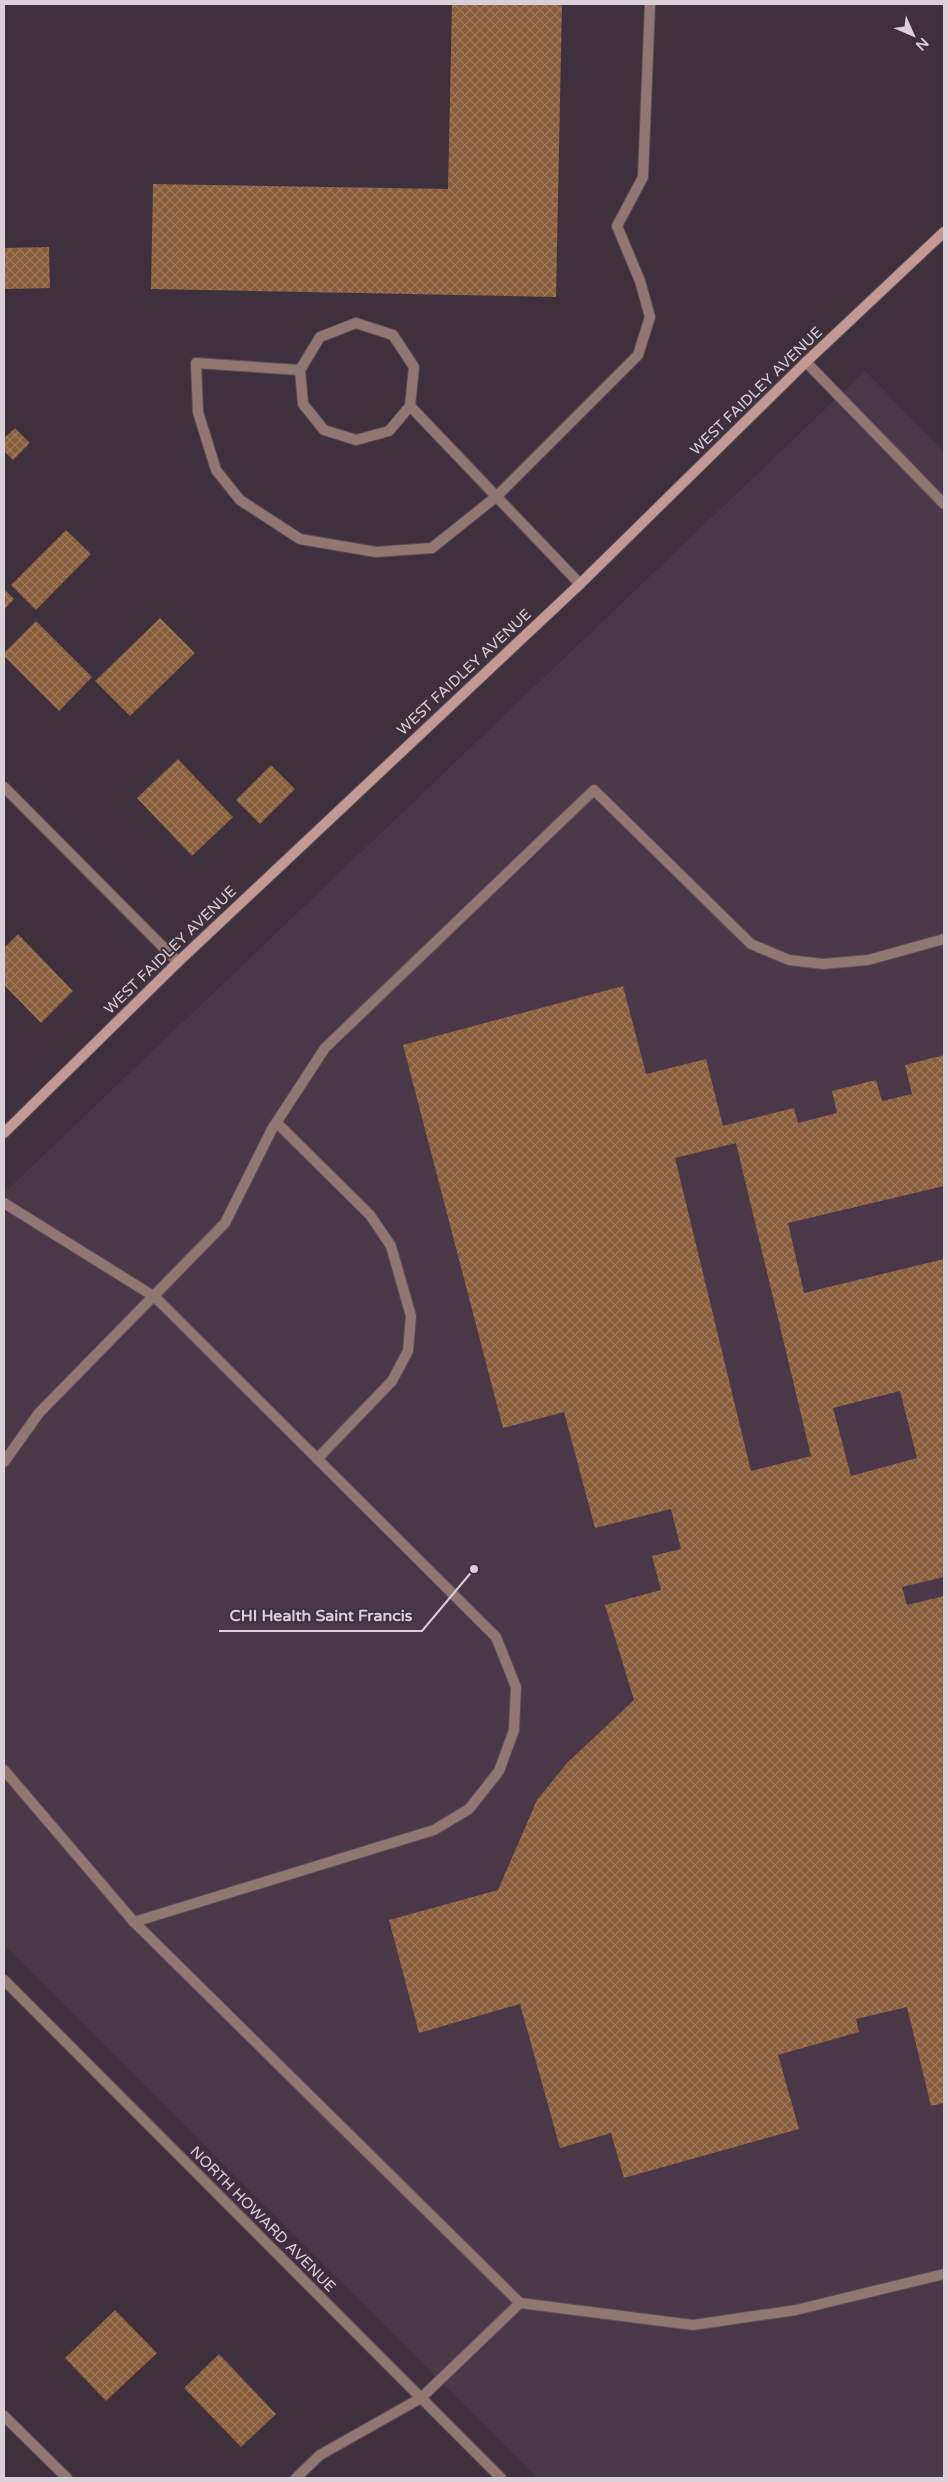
<svg xmlns="http://www.w3.org/2000/svg" width="948" height="2482" viewBox="0 0 948 2482" font-family="'Varela Round',sans-serif">
<style>
.built{fill:#4a3849}
.building{fill:url(#building-cross-hatch);fill-rule:evenodd}
.lines{fill:none;stroke-linecap:round;stroke-linejoin:round}
.lane-casing{stroke:#5a4d59;stroke-width:12}
.street-casing{stroke:#5a4d59;stroke-width:12}
.secondary-casing{stroke:#5a4d59;stroke-width:12}
.lane{stroke:#917672;stroke-width:10}
.street{stroke:#917672;stroke-width:10}
.secondary{stroke:#c49993;stroke-width:10}
.labels{text-anchor:middle;stroke-width:4;stroke-linejoin:round;paint-order:stroke}
.street-label{font-size:15px;fill:#d9d0d8;stroke:#3e303d}
.leader{fill:none;stroke:#d9d0d8;stroke-width:2}
.callout-dot{fill:#d9d0d8;stroke:#3e303d;stroke-width:2}
.callout-label{font-size:16px;text-anchor:middle;font-weight:bold;fill:#d9d0d8;stroke:#3e303d;stroke-width:4;stroke-linejoin:round;paint-order:stroke}
</style>
<defs>
<pattern id="building-cross-hatch" width="8" height="8" patternUnits="userSpaceOnUse" patternTransform="scale(1.25)"><rect width="8" height="8" fill="#895c3a"/><path d="M0 0l8 8M0 8l8-8" fill="none" stroke="#9e7a5f"/></pattern>
</defs>
<rect width="100%" height="100%" fill="#3e303d"/>
<path class="built" d="M 865,371 L 944,452 L 944,2478 L 537,2478 L 4,1945 L 4,1193 Z"/>
<g class="building">
<path d="M 452,4 L 562,4 L 556,297 L 151,289 L 153,184 L 448,189 Z"/>
<path d="M 49,247 L 50,288 L 4,289 L 4,248 Z"/>
<path d="M 15,428 L 30,443 L 13,460 L 4,451 L 4,438 Z"/>
<path d="M 66,530 L 91,554 L 36,610 L 11,585 Z"/>
<path d="M 4,589 L 14,599 L 4,610 Z"/>
<path d="M 160,618 L 195,653 L 130,716 L 95,681 Z"/>
<path d="M 36,621 L 92,677 L 59,711 L 4,656 L 4,653 Z"/>
<path d="M 178,759 L 233,817 L 192,856 L 137,798 Z"/>
<path d="M 271,765 L 295,789 L 260,824 L 236,800 Z"/>
<path d="M 18,934 L 73,991 L 41,1023 L 4,985 L 4,948 Z"/>
<path d="M 623,986 L 646,1074 L 706,1059 L 723,1126 L 794,1108 L 798,1123 L 837,1113 L 832,1091 L 876,1080 L 882,1101 L 912,1094 L 905,1065 L 944,1055 L 944,1186 L 788,1223 L 804,1293 L 944,1259 L 944,1577 L 902,1587 L 907,1605 L 944,1596 L 944,2103 L 931,2106 L 907,2007 L 856,2019 L 859,2032 L 778,2055 L 799,2129 L 624,2178 L 611,2133 L 560,2148 L 520,2004 L 419,2033 L 389,1920 L 498,1890 L 537,1800 L 567,1763 L 634,1700 L 605,1605 L 661,1590 L 652,1556 L 681,1549 L 671,1509 L 595,1528 L 564,1412 L 503,1428 L 403,1045 ZM 736,1143 L 811,1456 L 751,1471 L 675,1158 ZM 900,1391 L 917,1458 L 851,1476 L 833,1408 Z"/>
<path d="M 115,2310 L 157,2353 L 106,2401 L 65,2358 Z"/>
<path d="M 219,2354 L 276,2414 L 241,2447 L 184,2388 Z"/>
</g>
<g class="lines">
<defs>
<g id="lane">
<path d="M 356,323 L 393,335 L 414,367 L 410,406 L 389,431 L 356,440 L 324,430 L 303,404 L 300,370 L 320,337 Z"/>
<path d="M 806,362 L 944,504"/>
<path d="M 300,370 L 196,363 L 198,412 L 216,470 L 240,500 L 300,539 L 376,552 L 432,548 L 497,496 L 638,355 L 650,317 L 640,281 L 617,226 L 643,177 L 650,4"/>
<path d="M 410,406 L 580,584"/>
<path d="M 277,1123 L 370,1215 L 391,1246 L 411,1316 L 408,1351 L 392,1381 L 317,1459"/>
<path d="M 4,1203 L 155,1297 L 496,1637 L 516,1687 L 514,1730 L 499,1771 L 469,1809 L 434,1830 L 134,1922"/>
<path d="M 4,1462 L 39,1413 L 225,1223 L 272,1129 L 325,1048 L 594,790 L 751,944 L 789,960 L 823,964 L 868,960 L 944,939"/>
<path d="M 4,1770 L 134,1922 L 520,2303"/>
<path d="M 421,2398 L 520,2303 L 693,2325 L 796,2310 L 944,2274"/>
<path d="M 4,2416 L 67,2478"/>
</g>
<g id="street">
<path d="M 4,787 L 178,962"/>
<path d="M 4,1980 L 501,2478"/>
<path d="M 296,2478 L 320,2455 L 421,2398"/>
</g>
<path id="secondary" d="M 4,1133 L 178,962 L 580,584 L 806,362 L 944,232"/>
</defs>
<use href="#lane" class="lane-casing"/>
<use href="#street" class="street-casing"/>
<use href="#secondary" class="secondary-casing"/>
<use href="#lane" class="lane"/>
<use href="#street" class="street"/>
<use href="#secondary" class="secondary"/>
</g>
<g class="labels">
<g class="street-label">
<text transform="translate(756 391) rotate(-44)" y="5">WEST FAIDLEY AVENUE</text>
<text transform="translate(464 672) rotate(-43)" y="5">WEST FAIDLEY AVENUE</text>
<text transform="translate(170 950) rotate(-44)" y="5">WEST FAIDLEY AVENUE</text>
<text transform="translate(263 2219) rotate(45)" y="5">NORTH HOWARD AVENUE</text>
</g>
</g>
<path class="leader" d="M474 1569L422 1631H219"/>
<circle class="callout-dot" cx="474" cy="1569" r="5"/>
<g class="callout-label">
<text x="321" y="1621">CHI Health Saint Francis</text>
</g>
<rect width="948" height="2482" fill="none" stroke="#d9d0d8" stroke-width="10"/>
<g transform="translate(913 35) rotate(135)" stroke="#3e303d" stroke-width="4" paint-order="stroke">
<path d="M0-4L9 19L0 12L-9 19Z" fill="#d9d0d8"/>
<text y="-8" font-size="14" font-weight="bold" text-anchor="middle" fill="#d9d0d8">N</text>
</g>
</svg>
